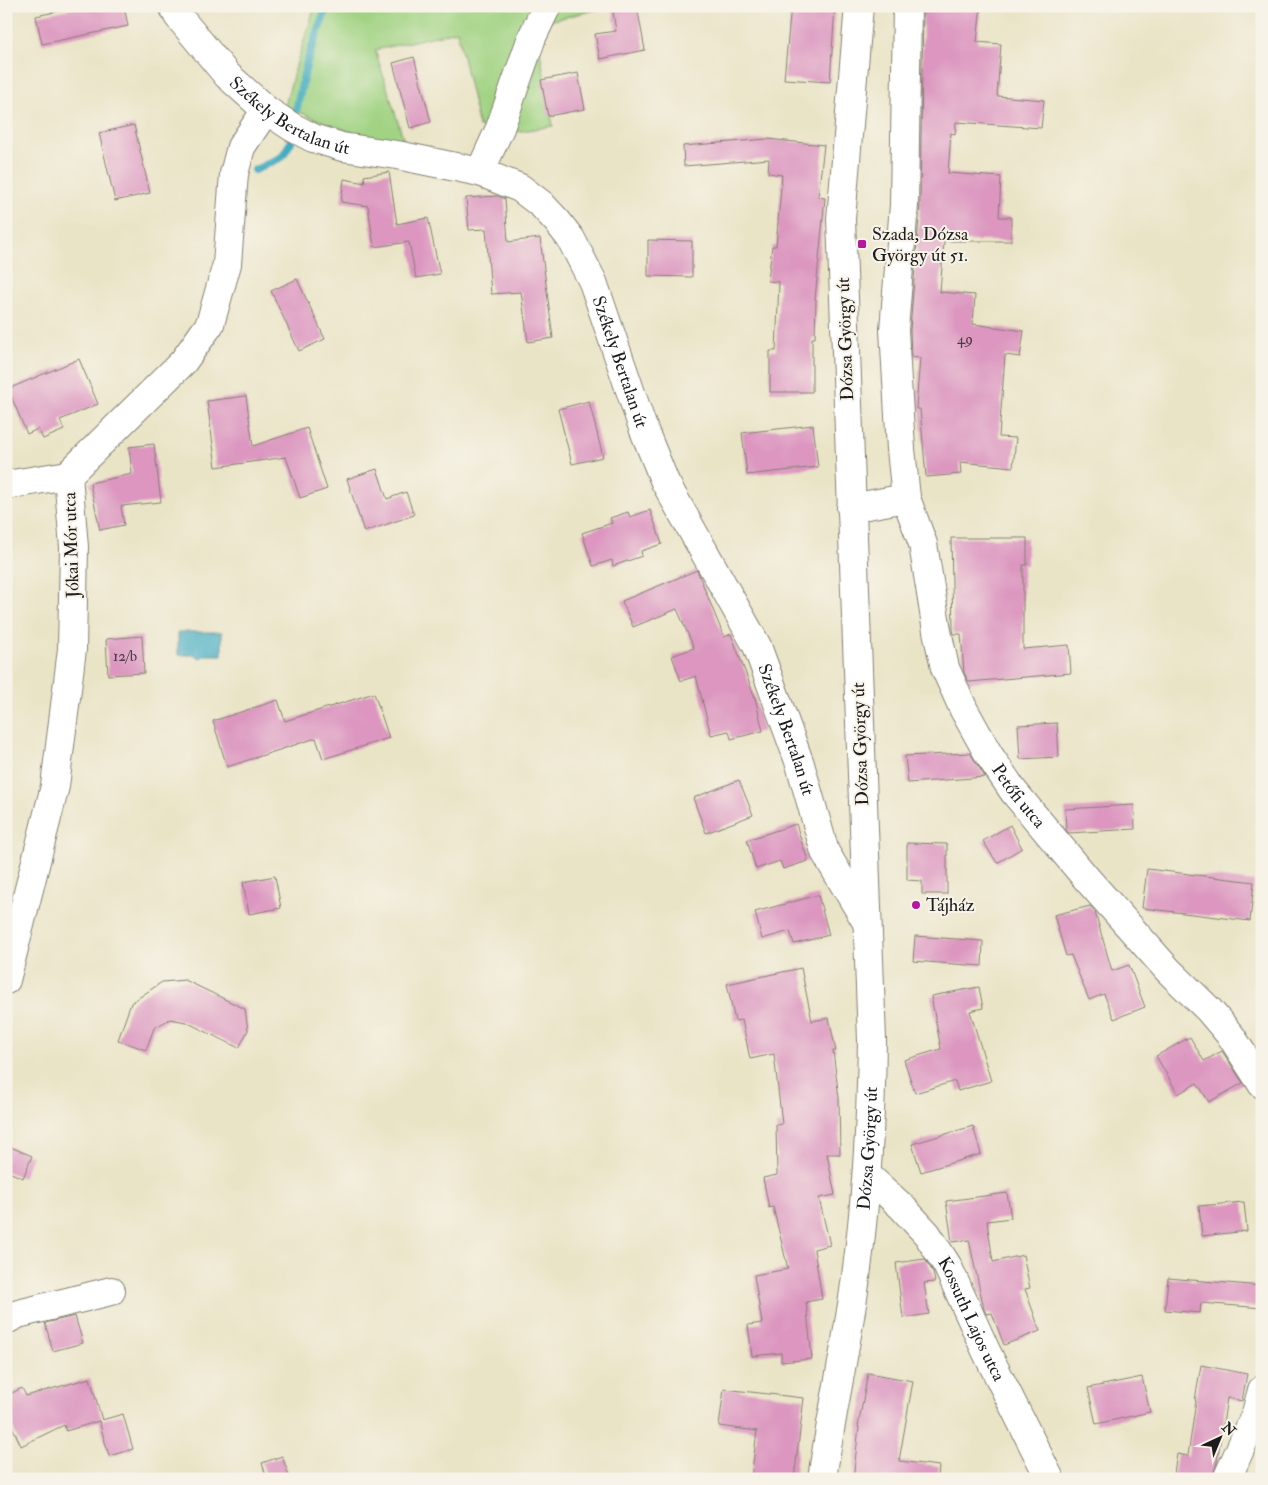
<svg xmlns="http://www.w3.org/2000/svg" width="1268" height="1485" viewBox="0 0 1268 1485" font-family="'IM FELL Double Pica',serif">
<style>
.green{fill:#a1d383;stroke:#5e7850}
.water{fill:#42acc1;stroke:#2f646e}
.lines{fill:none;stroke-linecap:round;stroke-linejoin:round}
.stream{stroke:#42acc1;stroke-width:8}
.building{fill:#dc96c0}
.minor-casing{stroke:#838072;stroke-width:30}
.major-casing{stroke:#838072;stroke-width:30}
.minor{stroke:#fff;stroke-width:28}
.major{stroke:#fff;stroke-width:28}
.poi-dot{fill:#b5179e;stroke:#f7f3e8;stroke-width:2}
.labels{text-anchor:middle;stroke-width:4;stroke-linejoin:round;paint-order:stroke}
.number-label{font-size:15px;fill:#4c3a45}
.street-label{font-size:18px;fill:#1c1c1c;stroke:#f7f3e8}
.poi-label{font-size:18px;fill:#1c1c1c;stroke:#f7f3e8;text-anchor:start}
</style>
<rect width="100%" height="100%" fill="#f7f3e8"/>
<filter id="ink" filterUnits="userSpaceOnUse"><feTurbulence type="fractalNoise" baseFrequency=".02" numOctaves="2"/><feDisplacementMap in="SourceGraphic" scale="10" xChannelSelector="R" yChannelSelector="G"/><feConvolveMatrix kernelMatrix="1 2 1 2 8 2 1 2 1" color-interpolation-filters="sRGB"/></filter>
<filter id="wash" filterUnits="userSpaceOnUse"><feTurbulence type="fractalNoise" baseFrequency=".0096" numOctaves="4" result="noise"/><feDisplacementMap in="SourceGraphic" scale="20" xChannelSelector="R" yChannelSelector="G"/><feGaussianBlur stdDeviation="1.12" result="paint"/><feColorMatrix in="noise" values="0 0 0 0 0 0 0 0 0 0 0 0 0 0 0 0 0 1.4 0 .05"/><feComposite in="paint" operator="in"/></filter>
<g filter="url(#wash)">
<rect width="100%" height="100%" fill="#eae4c7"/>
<path class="green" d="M 315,6 L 611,6 L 549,21 L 538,40 L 553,126 L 509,133 L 479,127 L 457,31 L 375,50 L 404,141 C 361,140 323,122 285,106 L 293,75 Z"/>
<path class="water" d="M 178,632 L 222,632 L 222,655 L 206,655 L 200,658 L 194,655 L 178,655 Z"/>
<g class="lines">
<g class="stream">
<path d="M 296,111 L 307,62 L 327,6"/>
<path d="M 255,170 L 282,157 L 291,142"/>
</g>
</g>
<g id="blocks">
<g class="building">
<path d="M 84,6 L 124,6 L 128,26 L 42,44 L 36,16 Z"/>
<path d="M 612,6 L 637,6 L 645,50 L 600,59 L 595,34 L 616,31 Z"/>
<path d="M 791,6 L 835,6 L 830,82 L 784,79 Z"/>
<path d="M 923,6 L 981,6 L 977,42 L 1001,44 L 997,96 L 1044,100 L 1041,128 L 956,122 L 955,134 L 951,133 L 948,173 L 1001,177 L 999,217 L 1011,217 L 1011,241 L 944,241 L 940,292 L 975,295 L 973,324 L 1024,331 L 1020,357 L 1005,355 L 999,437 L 1016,438 L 1013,467 L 960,462 L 961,474 L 926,477 L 920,409 L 916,409 L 920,358 L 911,357 L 910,330 L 920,205 Z"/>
<path d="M 414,57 L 431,122 L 410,128 L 393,63 Z"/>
<path d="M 578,73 L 585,109 L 548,116 L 541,80 Z"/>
<path d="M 134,125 L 150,193 L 115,201 L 99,133 Z"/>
<path d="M 767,139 L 824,145 L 818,197 L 825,198 L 815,299 L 816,299 L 815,338 L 812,338 L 812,392 L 770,392 L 770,351 L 776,351 L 779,282 L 768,281 L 772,246 L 776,246 L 782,175 L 768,173 L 769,159 L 684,166 L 683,146 Z"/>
<path d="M 389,172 L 397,224 L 428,218 L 440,274 L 416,278 L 409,242 L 374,247 L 368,206 L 341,202 L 344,179 L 365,183 L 364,176 Z"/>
<path d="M 497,196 L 505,199 L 508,242 L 540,238 L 553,338 L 528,342 L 521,292 L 491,294 L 486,229 L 469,230 L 466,198 Z"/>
<path d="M 648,240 L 692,241 L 692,277 L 648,276 Z"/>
<path d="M 297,279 L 325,339 L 299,351 L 271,291 Z"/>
<path d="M 79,359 L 98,404 L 60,420 L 64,430 L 43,439 L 38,429 L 27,434 L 8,389 Z"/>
<path d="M 246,396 L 253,446 L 307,428 L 327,489 L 300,498 L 286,457 L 216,467 L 207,401 Z"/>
<path d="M 589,401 L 603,457 L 572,464 L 558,409 Z"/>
<path d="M 813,425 L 818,467 L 747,475 L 742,433 Z"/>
<path d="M 154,444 L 161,502 L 121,506 L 124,525 L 100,530 L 90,483 L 132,474 L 129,447 Z"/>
<path d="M 377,469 L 387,499 L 406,492 L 414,515 L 364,532 L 347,479 Z"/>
<path d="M 650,510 L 662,544 L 641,551 L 642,556 L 613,566 L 612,560 L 593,566 L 582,533 L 612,523 L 610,518 L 628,512 L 630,517 Z"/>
<path d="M 951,538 L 1027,538 L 1027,565 L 1023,565 L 1023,649 L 1069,645 L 1071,673 L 969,682 L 964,673 L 961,634 L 954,634 L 953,629 Z"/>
<path d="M 697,570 L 724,637 L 731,634 L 755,698 L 763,731 L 731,739 L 729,731 L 711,735 L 696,676 L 681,681 L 672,656 L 694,648 L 677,609 L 633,627 L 622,601 Z"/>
<path d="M 142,636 L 144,673 L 108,675 L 106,639 Z"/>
<path d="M 374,693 L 389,738 L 323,759 L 316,738 L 227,767 L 213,721 L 278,700 L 285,721 Z"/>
<path d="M 1057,723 L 1059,757 L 1020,759 L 1018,725 Z"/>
<path d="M 970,753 L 985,777 L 908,783 L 905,756 Z"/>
<path d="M 739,780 L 753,815 L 706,833 L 693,798 Z"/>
<path d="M 1134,805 L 1135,829 L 1069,833 L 1066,830 L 1065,809 Z"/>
<path d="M 796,824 L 808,861 L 783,869 L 780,861 L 756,869 L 747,840 Z"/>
<path d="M 1010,825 L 1022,848 L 997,863 L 983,841 Z"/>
<path d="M 907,843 L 947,844 L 947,894 L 922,894 L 922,881 L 907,880 Z"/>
<path d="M 1147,869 L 1254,882 L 1250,921 L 1142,908 Z"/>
<path d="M 275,876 L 281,908 L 249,914 L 243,882 Z"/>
<path d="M 818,895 L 829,935 L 794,944 L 790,931 L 762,939 L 755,912 Z"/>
<path d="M 1090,906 L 1095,912 L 1112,971 L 1129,965 L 1145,1007 L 1114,1019 L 1104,994 L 1089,1000 L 1071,955 L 1066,956 L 1054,915 Z"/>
<path d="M 915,936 L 983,941 L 982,966 L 913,961 Z"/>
<path d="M 801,968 L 812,1021 L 829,1018 L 836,1051 L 833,1051 L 839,1098 L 840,1154 L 827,1154 L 835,1195 L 819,1198 L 830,1245 L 814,1249 L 822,1299 L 806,1302 L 812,1359 L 781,1362 L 781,1353 L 752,1356 L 748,1325 L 762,1323 L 754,1275 L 788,1269 L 773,1207 L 769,1208 L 763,1178 L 777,1175 L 776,1125 L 782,1124 L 774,1054 L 750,1059 L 742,1020 L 735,1021 L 727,984 Z"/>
<path d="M 185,980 L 245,1009 L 248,1030 L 239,1048 L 186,1022 L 170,1019 L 154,1028 L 146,1050 L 118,1040 L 131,1003 L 162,982 Z"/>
<path d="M 979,987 L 983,1008 L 970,1011 L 991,1081 L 958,1091 L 955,1081 L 915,1093 L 904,1060 L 941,1049 L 931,996 Z"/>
<path d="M 1190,1037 L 1204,1061 L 1222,1051 L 1243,1083 L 1209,1102 L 1197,1083 L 1178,1094 L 1156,1056 Z"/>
<path d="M 973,1126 L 981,1154 L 921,1172 L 912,1144 Z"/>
<path d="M 6,1145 L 32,1156 L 23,1178 L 6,1171 Z"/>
<path d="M 1007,1193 L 1011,1218 L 987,1221 L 993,1262 L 1023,1255 L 1030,1288 L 1025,1289 L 1040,1331 L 1004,1345 L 992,1313 L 986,1314 L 984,1309 L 969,1240 L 952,1242 L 946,1201 Z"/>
<path d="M 1244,1202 L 1247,1231 L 1202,1236 L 1199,1206 Z"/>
<path d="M 925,1259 L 933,1272 L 935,1282 L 924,1283 L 929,1314 L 903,1318 L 896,1263 Z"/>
<path d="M 1168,1278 L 1262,1286 L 1262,1308 L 1201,1303 L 1200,1313 L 1165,1310 Z"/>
<path d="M 75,1316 L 83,1343 L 53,1351 L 45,1323 Z"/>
<path d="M 1201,1365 L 1247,1374 L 1242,1401 L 1227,1398 L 1217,1462 L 1212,1479 L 1173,1479 L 1177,1454 L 1188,1456 L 1196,1401 L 1195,1400 Z"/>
<path d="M 868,1373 L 913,1381 L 899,1461 L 939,1466 L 938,1479 L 853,1479 L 859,1427 L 858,1427 Z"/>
<path d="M 1142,1377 L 1150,1412 L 1096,1424 L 1088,1388 Z"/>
<path d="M 90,1378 L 102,1420 L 123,1414 L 133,1449 L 109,1456 L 99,1421 L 66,1431 L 64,1425 L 21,1446 L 11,1424 L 6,1424 L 6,1396 L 22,1388 L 26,1396 Z"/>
<path d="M 724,1389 L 804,1398 L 794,1479 L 751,1479 L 757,1431 L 719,1426 Z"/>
<path d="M 282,1456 L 290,1479 L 267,1479 L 262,1463 Z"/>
</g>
</g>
</g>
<g filter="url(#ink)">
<use href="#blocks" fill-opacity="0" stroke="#838072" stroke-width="1"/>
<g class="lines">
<defs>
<g id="minor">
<path id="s1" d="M 173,6 L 178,16 L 227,75 L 266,110 L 292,127 L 313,138 L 342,147 L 397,155 L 480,172 L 520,188 L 541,204 L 557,221 L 571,239 L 593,282 L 643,428 L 665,482 L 757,646 L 800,764 L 825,852 L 866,921"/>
<path d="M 480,172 L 500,128 L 532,37 L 547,6"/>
<path d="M 6,485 L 68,475"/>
<path d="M 906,498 L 901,449 L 894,330 L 904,205 L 907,6"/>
<path id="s2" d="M 851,508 L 906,498 L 923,544 L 937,631 L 945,668 L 964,710 L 989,755 L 1014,792 L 1087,879 L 1168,970 L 1209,1010 L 1231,1036 L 1262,1084"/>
<path d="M 6,980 L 55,786 L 72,649 L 74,547 L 68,475 L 183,362 L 210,324 L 227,264 L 234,174 L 241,147 L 266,110"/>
<path id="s3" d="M 868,1176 L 902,1207 L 927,1234 L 947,1265 L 986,1351 L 1050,1479"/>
<path d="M 6,1320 L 18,1314 L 111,1291"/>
<path d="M 1227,1479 L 1256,1413 L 1262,1390"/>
</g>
<g id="major">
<path id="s4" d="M 822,1479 C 831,1416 845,1354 854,1291 C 866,1207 871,1124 872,1040 L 841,219 L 859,6"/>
</g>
</defs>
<use href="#minor" class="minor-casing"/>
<use href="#major" class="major-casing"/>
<use href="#minor" class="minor"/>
<use href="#major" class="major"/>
</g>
</g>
<g class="poi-dot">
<rect x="857" y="239" width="10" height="10" rx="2.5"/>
<circle cx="916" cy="905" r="5"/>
</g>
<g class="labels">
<g class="number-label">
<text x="965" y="344">49</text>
<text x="125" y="661">12/b</text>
</g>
<g class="street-label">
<text dy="6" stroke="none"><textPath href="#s1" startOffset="164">Székely Bertalan út</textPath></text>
<text transform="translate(845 339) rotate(-92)" y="6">Dózsa György út</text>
<text dy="6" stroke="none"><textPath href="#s1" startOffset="614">Székely Bertalan út</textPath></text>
<text transform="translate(71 545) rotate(-92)" y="6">Jókai Mór utca</text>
<text dy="6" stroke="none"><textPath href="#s1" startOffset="1019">Székely Bertalan út</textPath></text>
<text transform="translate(860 744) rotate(-92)" y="6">Dózsa György út</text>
<text dy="6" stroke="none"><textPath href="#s2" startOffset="379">Petőfi utca</textPath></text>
<text dy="6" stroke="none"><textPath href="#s4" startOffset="334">Dózsa György út</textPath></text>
<text dy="6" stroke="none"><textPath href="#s3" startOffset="179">Kossuth Lajos utca</textPath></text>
</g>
<g class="poi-label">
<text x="872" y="240">Szada, Dózsa<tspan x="872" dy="21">György út 51.</tspan></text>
<text x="926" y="911">Tájház</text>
</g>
</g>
<rect width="1268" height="1485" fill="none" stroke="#f7f3e8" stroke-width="25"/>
<g transform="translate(1220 1438) rotate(44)" stroke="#f7f3e8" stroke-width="4" paint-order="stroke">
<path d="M0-4L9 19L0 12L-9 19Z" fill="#1c1c1c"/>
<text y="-8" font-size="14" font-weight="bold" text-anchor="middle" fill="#1c1c1c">N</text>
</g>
</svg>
